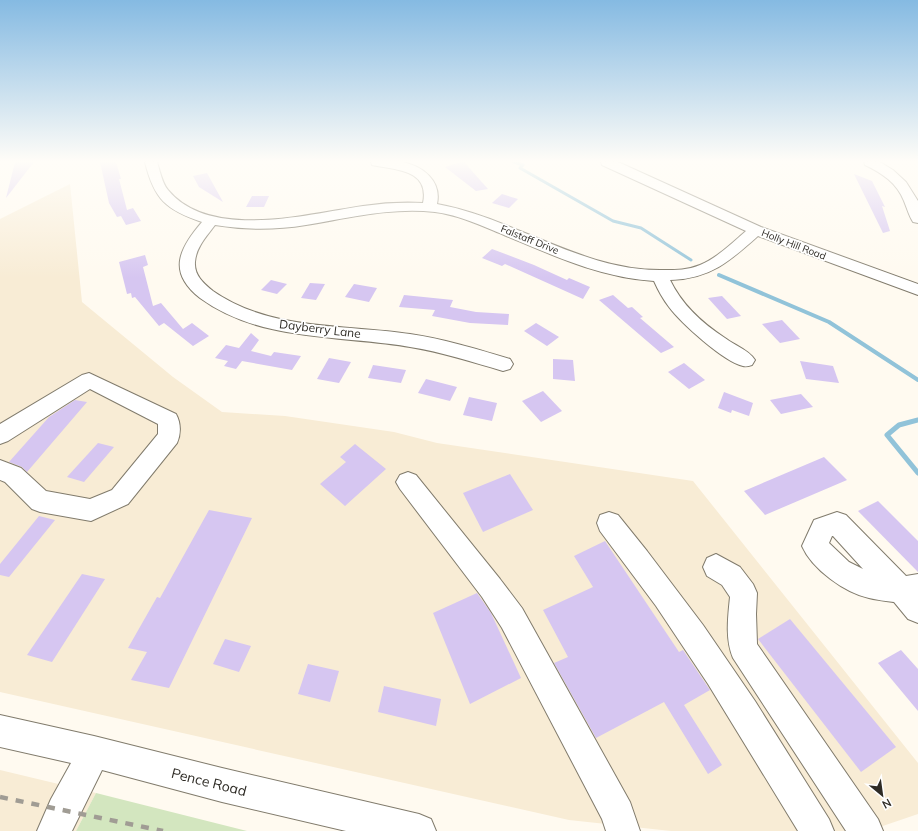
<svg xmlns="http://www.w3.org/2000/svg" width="918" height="831" viewBox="0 0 918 831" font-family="Mulish,sans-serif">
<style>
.built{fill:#f8ecd5}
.green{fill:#d3e6bf}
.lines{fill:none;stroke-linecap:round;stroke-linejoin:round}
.stream-far2{stroke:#91c3d9;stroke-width:3}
.stream-far1{stroke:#91c3d9;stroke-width:4}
.stream{stroke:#91c3d9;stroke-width:5}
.building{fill:#d6c6f1}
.minor-casing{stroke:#817b6c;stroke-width:2}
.minor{fill:#fff;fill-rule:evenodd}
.rail{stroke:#a09c94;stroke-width:4.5;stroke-dasharray:8 8;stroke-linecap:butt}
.labels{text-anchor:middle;stroke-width:3.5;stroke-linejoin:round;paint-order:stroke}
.far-street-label{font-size:10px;fill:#2e2b25;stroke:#fff}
.street-label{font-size:12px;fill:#2e2b25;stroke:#fff}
.near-street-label{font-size:14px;fill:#2e2b25;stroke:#fff}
</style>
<rect width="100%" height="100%" fill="#fffaf0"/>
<g class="built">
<path d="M 70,184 L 82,302 L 173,377 L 222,412 L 285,416 L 394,432 L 437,443 L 693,481 L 918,763 L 918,814 L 874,829 L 841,831 L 671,831 L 569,820 L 0,692 L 0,219 Z"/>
<path d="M 0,770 L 96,793 L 76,831 L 0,831 Z"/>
</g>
<path class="green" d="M 96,793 L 247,831 L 76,831 Z"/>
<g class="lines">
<path class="stream-far2" d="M 514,162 L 523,165 L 520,168 L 613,221 L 641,228 L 691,260"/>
<path class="stream-far1" d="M 719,275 L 829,322 L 918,380"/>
<path class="stream" d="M 918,420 L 899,425 L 887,435 L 918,473"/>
</g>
<g class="building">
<path d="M 15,162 L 34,162 L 6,198 Z"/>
<path d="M 100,162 L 116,162 L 121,179 L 119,179 L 127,210 L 133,208 L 141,221 L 126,225 L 121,216 L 117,217 L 109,203 Z"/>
<path d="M 461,162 L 464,162 L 488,189 L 476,191 L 445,167 Z"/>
<path d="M 207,173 L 223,202 L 199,187 L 193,176 Z"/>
<path d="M 854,174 L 872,181 L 885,207 L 882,206 L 890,231 L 883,233 Z"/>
<path d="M 502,194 L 518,199 L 509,208 L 492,203 Z"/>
<path d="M 252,196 L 269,196 L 264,207 L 246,207 Z"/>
<path d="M 492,249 L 534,265 L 567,280 L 569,278 L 590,287 L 583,299 L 505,264 L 502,266 L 482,258 Z"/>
<path d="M 145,255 L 148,265 L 143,267 L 153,306 L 161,303 L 183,329 L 192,323 L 209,336 L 193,346 L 164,323 L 159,326 L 135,297 L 132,298 L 131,293 L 127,294 L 119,262 Z"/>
<path d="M 271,280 L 287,284 L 277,294 L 261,290 Z"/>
<path d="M 310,283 L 325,284 L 316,300 L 301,298 Z"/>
<path d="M 354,284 L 377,288 L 369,302 L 345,297 Z"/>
<path d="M 404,295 L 453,300 L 450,307 L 476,312 L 509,314 L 508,325 L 470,323 L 432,316 L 435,310 L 399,307 Z"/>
<path d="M 613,295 L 628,308 L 632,307 L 643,317 L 640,318 L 674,347 L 661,353 L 599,300 Z"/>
<path d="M 722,296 L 741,316 L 727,319 L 708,298 Z"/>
<path d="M 782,320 L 800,339 L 780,343 L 762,324 Z"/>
<path d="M 536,323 L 559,337 L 547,346 L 524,331 Z"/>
<path d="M 251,333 L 259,340 L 251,351 L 271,356 L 274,352 L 301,356 L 292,370 L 242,361 L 236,369 L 224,366 L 228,361 L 215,358 L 226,345 L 239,348 Z"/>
<path d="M 329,358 L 351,362 L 339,383 L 317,379 Z"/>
<path d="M 553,359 L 573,360 L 575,381 L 553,379 Z"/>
<path d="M 800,361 L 833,366 L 839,383 L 806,379 Z"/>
<path d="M 684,363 L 705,380 L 689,389 L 668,372 Z"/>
<path d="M 373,365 L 406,370 L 401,383 L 368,378 Z"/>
<path d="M 426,379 L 457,387 L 450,401 L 418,393 Z"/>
<path d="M 543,391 L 562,411 L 541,422 L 522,401 Z"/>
<path d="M 724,392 L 753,403 L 749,416 L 732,410 L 731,413 L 718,408 Z"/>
<path d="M 801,394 L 813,407 L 781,414 L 770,400 Z"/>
<path d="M 469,397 L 497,403 L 492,421 L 463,415 Z"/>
<path d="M 75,400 L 87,402 L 27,472 L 22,467 L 9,462 L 49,417 Z"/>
<path d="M 98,443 L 114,447 L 84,482 L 67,477 Z"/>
<path d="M 355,444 L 386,469 L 345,506 L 320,484 L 346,462 L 340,457 Z"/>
<path d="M 824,457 L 847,480 L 765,515 L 744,491 Z"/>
<path d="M 510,474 L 533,510 L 483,532 L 463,493 Z"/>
<path d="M 878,501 L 918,541 L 918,572 L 858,511 Z"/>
<path d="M 209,510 L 252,518 L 169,688 L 131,680 L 147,652 L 128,648 L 157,597 L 160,598 Z"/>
<path d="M 39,516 L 55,520 L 9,577 L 0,575 L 0,564 Z"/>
<path d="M 605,541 L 679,652 L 683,650 L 710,690 L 684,705 L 722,765 L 708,774 L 664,702 L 596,738 L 554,663 L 568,657 L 543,610 L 593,587 L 574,556 Z"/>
<path d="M 82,574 L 105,579 L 52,662 L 27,655 Z"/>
<path d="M 477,593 L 491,613 L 521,678 L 470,704 L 433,613 Z"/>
<path d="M 790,619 L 896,747 L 861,772 L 758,639 Z"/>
<path d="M 225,639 L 251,646 L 239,672 L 213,664 Z"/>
<path d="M 901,650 L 918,669 L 918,711 L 878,663 Z"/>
<path d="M 308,664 L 339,671 L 330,702 L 298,694 Z"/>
<path d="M 384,686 L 441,699 L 436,726 L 378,712 Z"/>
</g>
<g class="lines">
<defs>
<g id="minor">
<path d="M 145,162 L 157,162 C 160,171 162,183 168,190 C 210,241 308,214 363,206 C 383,203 403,202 423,203 C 430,169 395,170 372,165 L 371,162 C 381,162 392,161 402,162 C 423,166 442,181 437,204 C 515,218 583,272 664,270 C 676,270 688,270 700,265 C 717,258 732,243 746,231 L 602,165 L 601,162 L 618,162 L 761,227 L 918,284 L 918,295 L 758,236 C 730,261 710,279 670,280 C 682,305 702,323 725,338 C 734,345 749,350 755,360 L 752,365 C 749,366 746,367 743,366 C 724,362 681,323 669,307 C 663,299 658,290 654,281 C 601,278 552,255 504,235 C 482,226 459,215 435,212 C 391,207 349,218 306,225 C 276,230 245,230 215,225 C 207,236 196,247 195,262 C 194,275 203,283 213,291 C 270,331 344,324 410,334 C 444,339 477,349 510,359 L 513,364 L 510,369 L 503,371 C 472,362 442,352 410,347 C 340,335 260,342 200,298 C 167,272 179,249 202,222 C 166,210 154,199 145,162 Z"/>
<path d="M 864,162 L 880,162 L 893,170 L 906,182 L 918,201 L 918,223 L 913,222 C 909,216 907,208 904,201 C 897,183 882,173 865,165 Z"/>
<path d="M 89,373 L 176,414 C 181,423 181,434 177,443 L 128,504 L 91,521 L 40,512 L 32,509 L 5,482 L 0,480 L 0,460 L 21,468 L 46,491 L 90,499 L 112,490 L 158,434 L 158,424 L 90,389 L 8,441 L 0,444 L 0,424 L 82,375 Z"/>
<path d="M 408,472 L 416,475 L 500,579 L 522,608 L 630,802 L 640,831 L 606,831 L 602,819 L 502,628 L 482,597 L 400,489 L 396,482 L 400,475 Z"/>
<path d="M 609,512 L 618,515 L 647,551 L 703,625 L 755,701 L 829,819 L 834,831 L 798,831 L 708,684 L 656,606 L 600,531 L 597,523 L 600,515 Z"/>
<path d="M 837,512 L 846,515 L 906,576 L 918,574 L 918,623 L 908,619 L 894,602 C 886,601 877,600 869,598 C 845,593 812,569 802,546 L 814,520 ZM 832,536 L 833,536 L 863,569 L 849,562 L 829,543 Z"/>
<path d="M 716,554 L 740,567 L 753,584 L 757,593 L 756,614 L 757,644 L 878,819 L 883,831 L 846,831 L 733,658 C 725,639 728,617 730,597 L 722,585 L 707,576 L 703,567 L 707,558 Z"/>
<path d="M 0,715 L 94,736 L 222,768 L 419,814 L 431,819 L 436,831 L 346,831 L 222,802 L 102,770 L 72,831 L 37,831 L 51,799 L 71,763 L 0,747 Z"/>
</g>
</defs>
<use href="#minor" class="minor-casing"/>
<use href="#minor" class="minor"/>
<path class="rail" d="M 0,797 L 163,831"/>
</g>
<linearGradient id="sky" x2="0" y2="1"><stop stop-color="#85bae2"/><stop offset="0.58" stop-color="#fffdf8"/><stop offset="1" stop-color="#fffdf8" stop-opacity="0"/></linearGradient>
<rect width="918" height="278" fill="url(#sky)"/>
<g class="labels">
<g class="far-street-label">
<text transform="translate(530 239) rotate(22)" y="4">Falstaff Drive</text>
<text transform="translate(794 244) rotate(21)" y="4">Holly Hill Road</text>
</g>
<g class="street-label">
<text transform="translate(320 329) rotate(7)" y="4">Dayberry Lane</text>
</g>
<g class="near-street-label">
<text transform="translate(209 782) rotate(14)" y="5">Pence Road</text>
</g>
</g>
<g transform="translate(882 795) rotate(151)" stroke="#ffffff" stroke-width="3" paint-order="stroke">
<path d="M0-3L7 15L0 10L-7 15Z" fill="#2e2b25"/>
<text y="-6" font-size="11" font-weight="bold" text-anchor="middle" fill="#2e2b25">N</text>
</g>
</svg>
